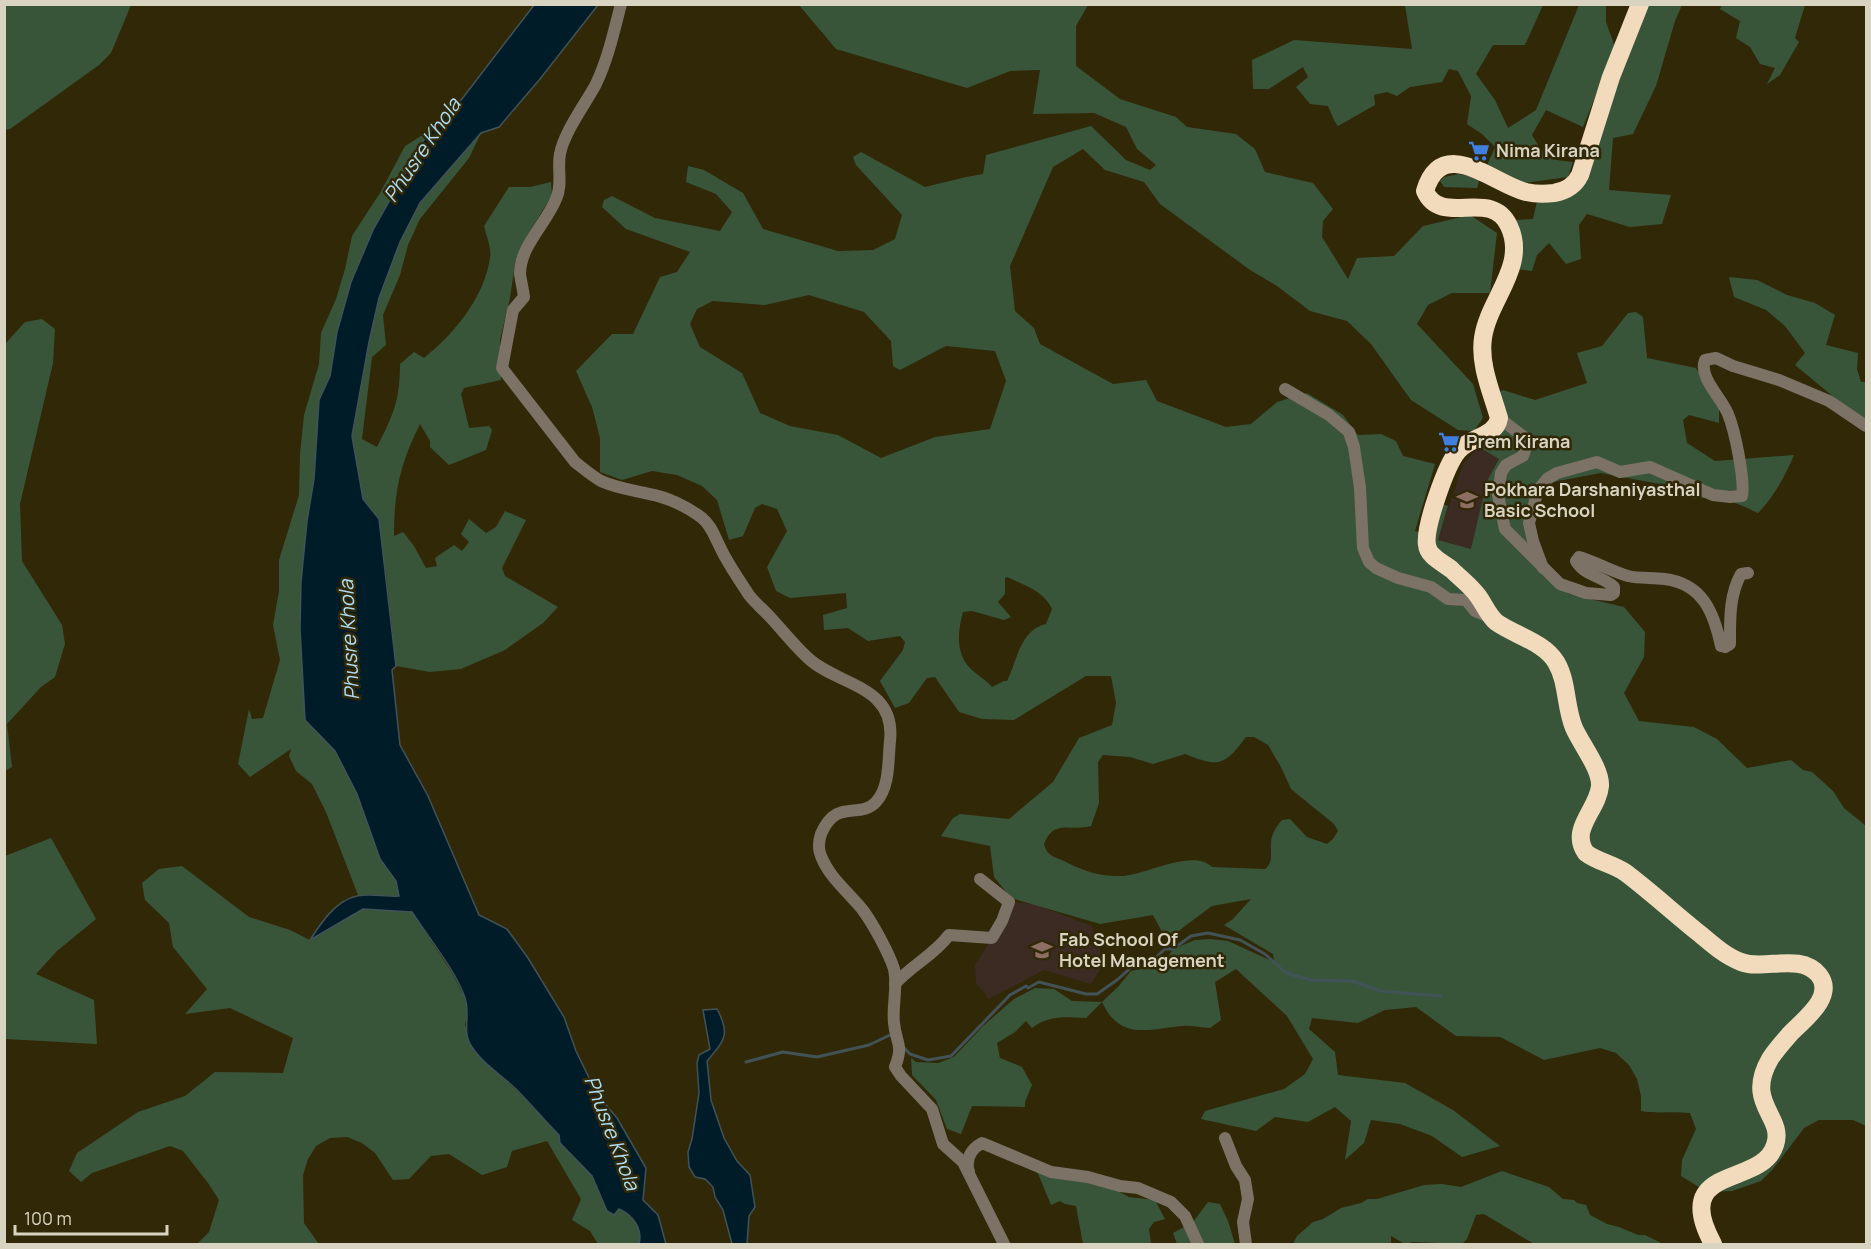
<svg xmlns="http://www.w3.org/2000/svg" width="1871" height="1249" viewBox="0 0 1871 1249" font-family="Manrope,sans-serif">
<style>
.education{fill:#3c2b22}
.green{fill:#38553a;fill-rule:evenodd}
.water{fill:#001c29;stroke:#415357;stroke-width:1.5}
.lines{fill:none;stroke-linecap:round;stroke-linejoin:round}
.stream{stroke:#415357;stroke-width:3}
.street{stroke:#7c7266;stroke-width:12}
.highway{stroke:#f2dbbc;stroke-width:18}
.labels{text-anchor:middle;stroke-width:5;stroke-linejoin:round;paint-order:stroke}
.poi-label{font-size:18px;font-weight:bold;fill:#d9d4c2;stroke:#312808;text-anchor:start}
.water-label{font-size:20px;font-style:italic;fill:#aedef6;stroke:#312808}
</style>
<rect width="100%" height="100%" fill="#312808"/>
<g class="education">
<path d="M 1479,447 L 1499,459 L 1487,481 L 1486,494 L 1471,549 L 1438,540 L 1463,464 Z"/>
<path d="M 1009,902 L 1034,904 L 1092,926 L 1104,963 L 1091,984 L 1044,970 L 989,999 L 976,983 L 975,965 L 992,938 Z"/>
</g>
<g class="green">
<path d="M 5,4 L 131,4 L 131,5 L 111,53 L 99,65 L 10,129 L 5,130 Z"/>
<path d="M 799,5 L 1088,5 L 1076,26 L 1076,66 L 1120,99 L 1176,117 L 1187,127 L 1236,134 L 1255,149 L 1265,172 L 1313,183 L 1333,209 L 1323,221 L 1322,237 L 1348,279 L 1357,258 L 1394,256 L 1423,226 L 1470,215 L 1497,233 L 1490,293 L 1452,293 L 1428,305 L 1417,324 L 1473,384 L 1483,418 L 1474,431 L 1458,430 L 1411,400 L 1371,344 L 1347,321 L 1310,311 L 1277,286 L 1250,270 L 1160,204 L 1144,182 L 1105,170 L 1083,149 L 1053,167 L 1010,266 L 1015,311 L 1034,328 L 1040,344 L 1113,384 L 1146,380 L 1157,401 L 1226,427 L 1251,424 L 1277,402 L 1307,393 L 1343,415 L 1358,435 L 1381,434 L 1396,441 L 1403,456 L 1435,464 L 1415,531 L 1427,534 L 1440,503 L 1448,506 L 1438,540 L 1471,549 L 1487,481 L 1499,459 L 1479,447 L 1496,428 L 1495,395 L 1503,390 L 1535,400 L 1587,383 L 1577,353 L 1602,346 L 1628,313 L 1636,312 L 1643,317 L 1647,358 L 1696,368 L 1719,406 L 1719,423 L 1689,415 L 1683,420 L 1687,443 L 1715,461 L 1794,455 C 1785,476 1774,497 1758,513 C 1735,502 1718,495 1693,499 L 1675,485 L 1665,485 L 1601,473 L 1537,485 L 1527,524 L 1542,574 L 1569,594 L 1624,607 L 1645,632 L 1644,657 L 1624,693 L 1639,721 L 1694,727 L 1717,739 L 1747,768 L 1791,760 L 1803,770 L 1812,772 L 1833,791 L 1844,808 L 1866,826 L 1866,1126 L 1853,1120 L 1819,1120 L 1804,1128 L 1773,1169 L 1761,1181 L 1732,1191 L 1707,1192 L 1681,1176 L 1682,1160 L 1696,1129 L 1690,1113 C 1673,1111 1658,1114 1641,1111 L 1641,1096 L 1637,1079 L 1629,1065 L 1616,1053 L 1600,1048 L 1544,1060 L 1500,1037 L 1456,1036 L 1416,1007 L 1385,1010 L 1358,1023 L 1312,1018 L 1309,1029 L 1335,1052 L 1338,1075 L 1405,1083 L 1453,1110 L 1500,1146 L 1462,1157 L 1432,1136 L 1400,1124 L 1371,1120 L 1364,1143 L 1345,1160 L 1351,1121 L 1335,1107 L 1308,1122 L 1275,1117 L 1256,1131 L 1201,1119 L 1205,1111 L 1284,1089 L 1305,1074 L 1313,1059 L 1287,1016 L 1236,969 L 1215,982 L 1221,1020 L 1210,1028 C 1201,1028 1191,1025 1182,1026 C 1148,1029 1120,1041 1102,1002 L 1086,1018 C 1066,1017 1049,1015 1032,1028 L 1026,1021 L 1015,1032 L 997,1043 L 1000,1058 L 1022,1067 L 1032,1085 L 1025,1102 L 1025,1107 L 972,1106 L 961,1134 L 947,1129 L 936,1100 L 912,1075 L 911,1058 L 916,1062 L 938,1063 L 954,1057 L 983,1026 L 1014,999 L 1035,988 L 1054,989 L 1072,1001 L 1102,1002 L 1118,987 L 1131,971 L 1163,965 L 1173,949 L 1195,940 L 1210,939 L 1228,941 L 1274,962 L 1273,954 L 1224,925 L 1233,919 L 1251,899 L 1212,906 L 1181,929 L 1168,943 L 1153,915 L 1100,924 L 1011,898 L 994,877 L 990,846 L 941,836 L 953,818 L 960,814 L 1009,819 L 1053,782 L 1079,738 L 1112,725 L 1116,703 L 1111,676 L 1086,676 L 1014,720 L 982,719 L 959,712 L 935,677 L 927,678 L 909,703 L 895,708 L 880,681 L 903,650 L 905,642 L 900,636 L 868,641 L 848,628 L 824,630 L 823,615 L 847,608 L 846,593 L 790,598 L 776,591 L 767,567 L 787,531 L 777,509 L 762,504 L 755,508 L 743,536 L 729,540 L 717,500 L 702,486 L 677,475 L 652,471 L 622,480 L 600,472 L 600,438 L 592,407 L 576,371 L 612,334 L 633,334 L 660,277 L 677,272 L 690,252 L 626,229 L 602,207 L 604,200 L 612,196 L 655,218 L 720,231 L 732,212 L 716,194 L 686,182 L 688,166 L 704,170 L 743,193 L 763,229 L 838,251 L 873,250 L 895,239 L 902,215 L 856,165 L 853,157 L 861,152 L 925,187 L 966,177 L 983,174 L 986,155 L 1091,126 L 1126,160 L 1150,170 L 1156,165 L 1137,149 L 1126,127 L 1094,113 L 1033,114 L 1040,70 L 1010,71 L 967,88 L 836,49 ZM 809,295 L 864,312 L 891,341 L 893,366 L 900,370 L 946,346 L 995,351 L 1006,381 L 990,429 L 935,437 L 881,458 L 838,435 L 790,426 L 760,413 L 742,373 L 700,347 L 690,324 L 697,309 L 713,301 L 765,305 ZM 1007,577 C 1024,585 1044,591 1052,609 L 1046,624 C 1020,630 1017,661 1007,681 L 1004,681 L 992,687 C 985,679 977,675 970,668 C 955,653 958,630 963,612 L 972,611 L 1004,620 L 1011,617 L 998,602 L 1005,594 L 1005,578 ZM 1246,737 L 1254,737 L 1268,745 L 1281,767 L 1291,789 L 1334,824 L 1338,831 L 1333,839 L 1327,844 L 1307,837 L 1290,819 L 1282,820 C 1276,827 1272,833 1271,842 C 1270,852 1274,862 1265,869 L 1212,867 C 1193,848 1146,875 1122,876 C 1100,877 1083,871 1064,861 C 1054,857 1047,856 1044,844 C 1054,818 1071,832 1091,826 L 1099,803 L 1098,762 L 1103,755 L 1130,757 L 1153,764 L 1185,754 C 1218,767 1224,767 1246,737 Z"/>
<path d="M 1405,5 L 1543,5 L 1525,45 L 1493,45 L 1476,74 L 1495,100 L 1508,128 L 1536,110 L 1579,5 L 1606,5 L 1606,22 L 1615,47 L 1583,127 L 1546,110 L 1532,135 C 1547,159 1546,159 1573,162 L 1568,177 L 1516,184 L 1485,170 L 1495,147 L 1482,134 L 1467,124 L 1471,96 L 1458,71 L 1449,69 L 1442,82 L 1410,87 L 1397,96 L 1387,92 L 1374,95 L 1375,105 L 1338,126 L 1335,122 L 1328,106 L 1310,104 L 1296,87 L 1308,77 L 1303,67 L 1269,89 L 1253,89 L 1252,60 L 1294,40 L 1412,49 Z"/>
<path d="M 1647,5 L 1682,5 L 1675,21 L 1656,86 L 1633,134 L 1613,138 L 1609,190 L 1671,195 L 1662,224 L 1630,227 L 1587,214 L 1579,225 L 1581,259 L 1566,264 L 1549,243 L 1537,255 L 1532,271 L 1515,269 L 1515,220 L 1533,219 L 1538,197 L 1561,199 Z"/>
<path d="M 1722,5 L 1805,5 L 1795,38 L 1799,42 L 1780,75 L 1767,84 L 1775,68 L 1760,64 L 1750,47 L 1736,38 L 1740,21 L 1720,9 Z"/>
<path d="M 429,131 L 396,188 L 351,282 L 337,332 L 330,376 L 319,400 L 314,479 L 307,521 L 301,582 L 300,629 L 305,719 L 335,751 L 357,794 L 380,859 L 396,881 L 399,896 L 358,895 L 326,812 L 312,784 L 296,771 L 289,756 L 291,749 L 250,777 L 238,764 L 249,709 L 252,719 L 263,718 L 280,660 L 273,625 L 279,591 L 279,560 L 299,495 L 300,454 L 304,415 L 319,364 L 321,333 L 336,299 L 345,269 L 352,236 L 380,193 L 405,146 Z"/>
<path d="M 481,133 L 469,158 L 420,219 L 408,245 L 400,275 L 383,315 L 386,345 L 372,357 L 362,439 L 377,447 C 393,416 400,400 400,364 L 414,352 L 424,358 C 454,334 484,298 490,258 C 492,249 486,235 484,226 L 509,187 L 530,187 L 551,182 L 552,195 L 527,236 L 515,264 L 510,298 L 500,340 L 501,380 L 464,388 L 461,394 L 469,428 L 489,426 L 492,430 L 486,450 L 449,465 L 430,447 L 430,441 L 420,424 C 400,464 394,491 394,536 L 403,532 L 414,546 L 426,568 L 437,566 L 435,558 L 454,545 L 462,551 L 469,542 L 461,534 L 469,519 L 486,533 L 496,527 L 505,511 L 526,520 L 502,568 L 505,576 L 558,607 L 543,623 L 505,650 L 461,669 L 430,672 L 396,666 L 386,572 L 363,499 L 352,436 L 369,342 L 379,298 L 400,242 L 420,203 Z"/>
<path d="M 1459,174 L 1480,178 L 1477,188 L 1444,187 L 1440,181 L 1444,177 Z"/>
<path d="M 1729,277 L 1757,280 L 1787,295 L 1815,303 L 1835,315 L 1826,345 L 1858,353 L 1857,369 L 1861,382 L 1866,382 L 1866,419 L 1841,403 L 1795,365 L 1805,353 L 1785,326 L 1766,310 L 1734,297 Z"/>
<path d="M 42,319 L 55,329 L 53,363 L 20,504 L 22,561 L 62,625 L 65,644 L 55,677 L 41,687 L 7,724 L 12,767 L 5,771 L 5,344 L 25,322 Z"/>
<path d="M 51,838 L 96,919 L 57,951 L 36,974 L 94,1000 L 97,1044 L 5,1039 L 5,856 Z"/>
<path d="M 182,866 L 249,917 L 290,930 L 310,940 L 362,909 L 412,912 L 452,973 L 465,998 L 468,1012 L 465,1025 L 480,1058 L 514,1088 L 559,1135 L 592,1176 L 603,1203 C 623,1210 645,1219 639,1244 L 598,1244 L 590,1231 L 572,1220 L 581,1199 L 547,1141 L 512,1151 L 507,1167 L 482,1175 L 449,1154 L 431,1156 L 409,1179 L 393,1180 L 375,1153 L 362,1143 L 347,1137 L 330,1138 L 316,1146 L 308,1159 L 303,1175 L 304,1223 L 319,1244 L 197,1244 L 209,1232 L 219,1200 L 208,1183 L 183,1151 L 170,1146 L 92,1173 L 81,1182 L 69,1171 L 77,1153 L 138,1112 L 185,1096 L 215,1072 L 283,1073 L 293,1038 L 230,1008 L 185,1014 L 207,989 L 173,947 L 169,923 L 145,900 L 142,883 L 159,869 Z"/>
<path d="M 1037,1171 L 1112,1188 L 1129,1197 L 1155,1200 L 1165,1219 L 1154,1222 L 1149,1229 L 1151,1243 L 1148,1244 L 1083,1244 L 1076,1206 L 1065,1204 L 1060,1201 L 1051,1205 Z"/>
<path d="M 1502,1171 L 1549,1187 L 1563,1199 L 1574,1200 L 1577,1203 L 1586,1205 L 1590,1215 L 1607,1224 L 1619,1227 L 1638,1235 L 1645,1235 L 1663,1244 L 1534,1244 L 1484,1214 L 1476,1215 L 1467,1239 L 1462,1244 L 1413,1242 L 1405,1244 L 1391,1236 L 1391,1244 L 1293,1244 L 1297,1236 L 1313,1222 L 1323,1219 L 1341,1208 L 1361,1203 L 1368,1199 L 1377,1199 L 1424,1185 L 1442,1184 L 1461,1187 Z"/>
<path d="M 1208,1202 L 1220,1204 L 1228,1221 L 1235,1244 L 1177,1244 L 1173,1233 L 1193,1222 Z"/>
</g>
<g class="water">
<path d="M 534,5 L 598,5 L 540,79 L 499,127 L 481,133 L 420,203 L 400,242 L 379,298 L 369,342 L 352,436 L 363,499 L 379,519 L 396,666 L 392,670 L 400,745 L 428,796 L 479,915 L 507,929 L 528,958 L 564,1017 L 576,1051 L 597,1094 L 617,1118 L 646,1168 L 643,1200 L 658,1215 L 666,1244 L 639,1244 C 643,1229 633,1215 619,1209 L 614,1215 L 607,1211 L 592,1176 L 560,1143 L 559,1135 C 544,1120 530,1103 515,1088 C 501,1075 482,1063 472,1047 C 461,1032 471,1015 465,998 C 456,971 428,937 412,912 L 363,909 L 310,940 C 321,923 336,900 357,896 C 370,893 386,897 399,896 L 396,881 L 380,859 L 357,794 L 335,751 L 305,720 L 300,629 L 301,582 L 307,521 L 314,479 L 319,400 L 330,376 L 337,332 L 351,282 L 373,230 L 429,131 L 462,99 Z"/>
<path d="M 717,1009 C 731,1035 724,1041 707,1061 L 711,1100 L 724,1138 L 737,1161 L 750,1175 L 755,1207 L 749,1216 L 747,1244 L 732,1244 L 723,1210 L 715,1197 L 713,1187 L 705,1179 L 695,1177 L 689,1167 L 688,1152 L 692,1139 L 699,1093 L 697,1063 L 699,1055 L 710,1049 L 703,1010 Z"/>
</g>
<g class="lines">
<g class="stream">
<path d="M 904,1048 L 910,1054 L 928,1060 L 951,1056 L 1010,995 L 1026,986 L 1028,988 L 1039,982 L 1086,994 L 1097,994 L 1117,980 L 1134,965 L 1154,959 L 1165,949 L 1173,949 L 1191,936 L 1208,933 L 1240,940 L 1265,954 L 1285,972 L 1293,975 L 1311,980 L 1352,981 L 1380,991 L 1441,996"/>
<path d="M 746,1062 L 783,1052 L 817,1057 L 869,1045 L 890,1035 L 893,1037"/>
</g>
<g class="street">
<path d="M 621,4 C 614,31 608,59 596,84 C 586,103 564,132 560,154 C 557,168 563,185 556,199 C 546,224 520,246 520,274 C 521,281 523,289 524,297 L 513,310 L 502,368 L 575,462 C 584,469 592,476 601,481 C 616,488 633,490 649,494 C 667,497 688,507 702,518 C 712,526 715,538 721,549 C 728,564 740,581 749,595 C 755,603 764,610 771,618 C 783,631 795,646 808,658 C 838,686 896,685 890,741 C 888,760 890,787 876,802 C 859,820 837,797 821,834 C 819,840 818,849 821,856 C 829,877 848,892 862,909 C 872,922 889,953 894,969 C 898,987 892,1005 894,1023 C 896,1044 904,1044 895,1067 L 901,1076 L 932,1109 L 943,1144 L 963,1162 L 1004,1244"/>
<path d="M 1285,389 L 1329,415 L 1349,432 L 1354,447 L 1360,488 L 1363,548 L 1369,562 L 1376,568 L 1398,578 L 1431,587 L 1448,599 L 1466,600 L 1475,611 L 1492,618"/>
<path d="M 1499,418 L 1524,437 L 1526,447 L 1523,456 L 1506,465 L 1501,473 L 1498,495 L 1505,529 L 1560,584 L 1586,593 L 1611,595 L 1614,593 L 1614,587 C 1603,576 1584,576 1576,561 L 1579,557 C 1596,562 1611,571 1628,576 C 1640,579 1653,577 1665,579 C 1703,584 1714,613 1721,646 L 1725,647 L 1730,644 C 1730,621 1729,595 1741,574 L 1748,573"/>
<path d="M 1543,568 L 1533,541 L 1529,523 L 1538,490 L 1547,479 L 1557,473 L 1597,462 L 1620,472 L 1650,467 L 1713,495 L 1730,497 L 1742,496 C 1745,480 1735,431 1728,414 C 1722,398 1698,377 1705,360 L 1716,358 L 1733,366 L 1779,380 L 1829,401 L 1866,426"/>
<path d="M 895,984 C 912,965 933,956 949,935 L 992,938 L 1002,921 L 1009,902 L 980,879"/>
<path d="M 1225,1138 L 1236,1166 L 1245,1180 L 1248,1199 L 1243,1222 L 1246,1244"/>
<path d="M 969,1172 C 965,1159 971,1149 982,1143 L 1051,1172 L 1088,1177 L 1120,1186 L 1138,1188 L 1171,1202 L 1185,1216 L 1198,1244"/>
</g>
<path class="highway" d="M 1640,4 L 1611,77 L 1580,175 C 1575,185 1566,191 1554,193 C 1546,194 1535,194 1526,192 C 1494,184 1442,134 1425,191 C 1441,228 1491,187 1509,226 C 1528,266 1488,300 1483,338 C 1479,365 1492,393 1499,418 C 1496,437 1469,437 1458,451 C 1446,465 1424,528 1427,545 C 1428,557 1444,563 1452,570 C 1460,578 1471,586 1478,596 C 1484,604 1488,615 1496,622 C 1514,635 1544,642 1556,662 C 1568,682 1565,707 1574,728 C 1581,744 1601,769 1600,786 C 1598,810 1569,829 1586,853 C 1598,862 1613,864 1626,873 C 1651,892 1675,914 1700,934 C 1712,944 1725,956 1741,962 C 1764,971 1800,952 1819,975 C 1836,997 1802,1021 1790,1034 C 1783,1042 1775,1051 1770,1059 C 1744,1104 1785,1116 1775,1145 C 1762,1188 1669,1163 1713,1244"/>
</g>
<defs>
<symbol id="supermarket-bare" viewBox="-9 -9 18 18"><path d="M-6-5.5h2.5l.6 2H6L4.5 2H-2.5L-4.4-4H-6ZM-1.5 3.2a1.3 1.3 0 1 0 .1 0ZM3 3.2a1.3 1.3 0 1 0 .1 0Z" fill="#3f7fe0" stroke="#312808" stroke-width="2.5" paint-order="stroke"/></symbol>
<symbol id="school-bare" viewBox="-9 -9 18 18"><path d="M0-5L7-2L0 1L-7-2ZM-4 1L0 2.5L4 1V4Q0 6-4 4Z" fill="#8d6e63" stroke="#312808" stroke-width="2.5" paint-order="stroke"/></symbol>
<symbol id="university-bare" viewBox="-9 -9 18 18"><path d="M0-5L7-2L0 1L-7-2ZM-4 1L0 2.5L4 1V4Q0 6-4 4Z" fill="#8d6e63" stroke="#312808" stroke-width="2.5" paint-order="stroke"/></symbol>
</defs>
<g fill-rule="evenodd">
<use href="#supermarket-bare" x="1464" y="136" width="30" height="30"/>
<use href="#supermarket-bare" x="1434" y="427" width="30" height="30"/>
<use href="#school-bare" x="1452" y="485" width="30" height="30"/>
<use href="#university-bare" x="1027" y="935" width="30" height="30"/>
</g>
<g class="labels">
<g class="poi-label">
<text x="1496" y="157">Nima Kirana</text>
<text x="1466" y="448">Prem Kirana</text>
<text x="1484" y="496">Pokhara Darshaniyasthal<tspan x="1484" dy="21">Basic School</tspan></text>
<text x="1059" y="946">Fab School Of<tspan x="1059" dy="21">Hotel Management</tspan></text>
</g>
<g class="water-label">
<text transform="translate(422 150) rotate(-56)" y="7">Phusre Khola</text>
<text transform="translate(349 640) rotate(-93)" y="7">Phusre Khola</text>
<text transform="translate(612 1133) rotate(69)" y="7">Phusre Khola</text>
</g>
</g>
<rect width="1871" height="1249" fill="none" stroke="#d9d4c2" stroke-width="12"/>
<path d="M15 1225v9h152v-9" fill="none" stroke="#d9d4c2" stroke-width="3"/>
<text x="24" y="1225" font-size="18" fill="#d9d4c2" stroke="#312808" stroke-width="4.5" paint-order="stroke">100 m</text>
</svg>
